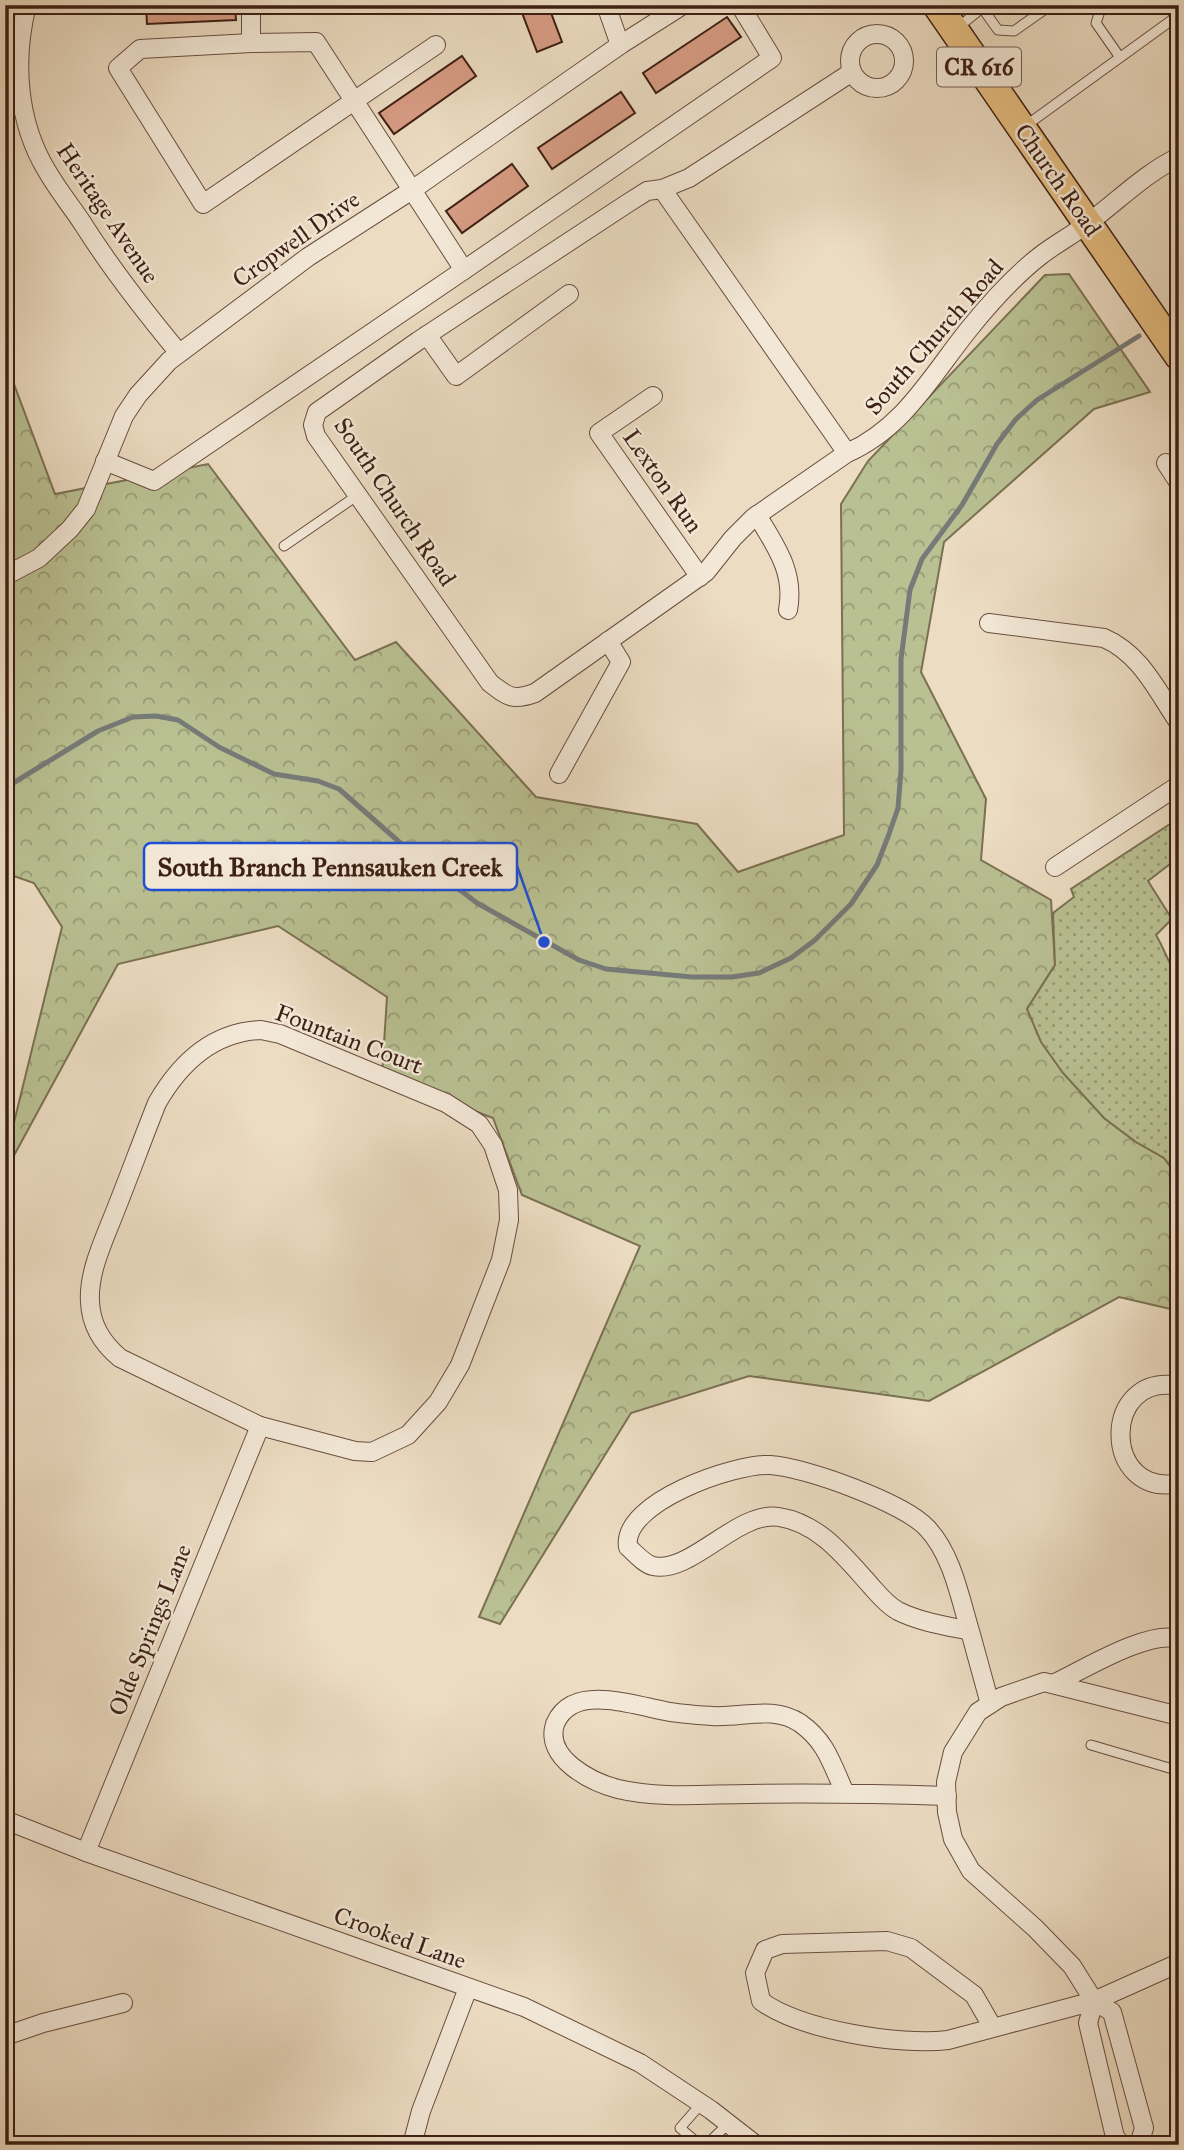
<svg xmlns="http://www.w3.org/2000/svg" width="1184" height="2150" viewBox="0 0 1184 2150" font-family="'IM FELL Great Primer',serif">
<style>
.forest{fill:url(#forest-crowns);stroke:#7b7053;stroke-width:2}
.park{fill:url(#park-dots);stroke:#7b7053;stroke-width:2}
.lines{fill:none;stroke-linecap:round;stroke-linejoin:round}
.stream{stroke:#767b79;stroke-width:5}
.building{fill:#d79c84;stroke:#3d1f14;stroke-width:2}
.lane-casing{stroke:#694e40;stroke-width:11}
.street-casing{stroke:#694e40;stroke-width:20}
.primary-casing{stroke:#3d1f14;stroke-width:31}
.lane{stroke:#f3e8d7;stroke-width:9}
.street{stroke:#f3e8d7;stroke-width:18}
.primary{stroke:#e6be81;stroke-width:28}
.labels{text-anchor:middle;stroke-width:5;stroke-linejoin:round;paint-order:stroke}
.shield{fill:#f3e8d7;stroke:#745b4e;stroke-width:2}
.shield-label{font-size:23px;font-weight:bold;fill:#3d1f14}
.street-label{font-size:24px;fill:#3d1f14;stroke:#f3e8d7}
.leader{fill:none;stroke:#1d4ed8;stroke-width:2.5}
.callout-dot{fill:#1d4ed8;stroke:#f3e8d7;stroke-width:2.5}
.callout{fill:#f3e8d7;stroke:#1d4ed8;stroke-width:2.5}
.callout-label{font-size:26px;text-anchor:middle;font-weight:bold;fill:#3d1f14}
</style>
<defs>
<pattern id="forest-crowns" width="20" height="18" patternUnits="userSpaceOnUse" patternTransform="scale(1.75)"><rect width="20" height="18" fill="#b9c092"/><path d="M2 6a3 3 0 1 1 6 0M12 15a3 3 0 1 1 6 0" fill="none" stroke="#989b76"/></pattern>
<pattern id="park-dots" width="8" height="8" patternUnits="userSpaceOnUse" patternTransform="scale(1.75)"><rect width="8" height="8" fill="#b9c092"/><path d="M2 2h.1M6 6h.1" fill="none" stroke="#989b76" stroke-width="1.8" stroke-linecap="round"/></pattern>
</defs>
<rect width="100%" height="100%" fill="#ecdcc2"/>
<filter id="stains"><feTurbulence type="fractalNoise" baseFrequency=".00286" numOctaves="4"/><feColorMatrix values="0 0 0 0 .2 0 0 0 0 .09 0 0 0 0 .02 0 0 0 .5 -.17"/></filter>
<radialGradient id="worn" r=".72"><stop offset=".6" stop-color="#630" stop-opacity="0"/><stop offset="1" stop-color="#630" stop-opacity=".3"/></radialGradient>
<path class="forest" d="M 1069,274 L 1150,392 L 1094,409 L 944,542 L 921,672 L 986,799 L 981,860 L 1051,900 L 1055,965 L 1027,1009 L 1104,1118 L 1136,1142 L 1164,1158 L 1179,1179 L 1179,1311 L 1119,1297 L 929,1401 L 749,1376 L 631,1413 L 500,1624 L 479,1617 L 640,1246 L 522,1195 L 493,1118 L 382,1075 L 387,997 L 278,926 L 118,964 L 5,1172 L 5,1159 L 62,927 L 34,883 L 5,873 L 5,360 L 55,494 L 208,464 L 355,660 L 396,642 L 536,797 L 697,824 L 738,872 L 844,835 L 841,504 L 868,461 L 1045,275 Z"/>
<path class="park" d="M 1179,818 L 1179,857 L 1148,881 L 1172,919 L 1156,935 C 1165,950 1169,965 1179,980 L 1179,1156 L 1168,1163 L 1164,1158 L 1136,1142 L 1104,1118 L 1063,1073 L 1041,1042 L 1027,1009 L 1055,965 L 1053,913 L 1074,897 L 1071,889 Z"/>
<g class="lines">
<g class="stream">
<path d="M 1174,315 L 1179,314"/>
<path d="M 5,788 L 98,731 L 133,717 L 156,716 L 178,720 L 219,747 L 274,774 L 318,781 L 339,789 L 413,854 L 477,903 L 579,960 L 606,969 L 692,977 L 732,977 L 759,973 L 791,958 L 815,940 L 851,904 L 877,865 L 889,834 L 898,808 L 901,770 L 901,659 L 910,590 L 922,559 L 962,505 L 997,444 L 1016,419 L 1037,400 L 1139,336"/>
</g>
</g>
<g class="building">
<path d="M 146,5 L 235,5 L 236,20 L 147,24 Z"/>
<path d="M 519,5 L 548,5 L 562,42 L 537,52 Z"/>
<path d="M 727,17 L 741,37 L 656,93 L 643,73 Z"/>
<path d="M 462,56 L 476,76 L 394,134 L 379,113 Z"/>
<path d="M 621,92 L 635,113 L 552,169 L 538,148 Z"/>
<path d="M 512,164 L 528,186 L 462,233 L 446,211 Z"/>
</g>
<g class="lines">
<defs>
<g id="lane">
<path d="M 980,5 L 998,30 L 1014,31 L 1051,5"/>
<path d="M 1096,5 L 1100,11 L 1110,5"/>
<path d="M 1100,11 L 1096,23 L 1119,56"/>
<path d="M 956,29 L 982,8"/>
<path d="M 1024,127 L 1176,17 L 1167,5"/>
<path d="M 284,546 L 358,495"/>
<path d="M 1091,1745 L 1176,1770 L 1179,1768"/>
<path d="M 700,2145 L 680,2128 L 701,2104"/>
<path d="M 706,2145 L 729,2123"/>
</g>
<g id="street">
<path d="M 27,5 C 13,60 17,122 47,171 C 58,190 71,206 83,224 C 112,270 145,312 179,353"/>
<path d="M 606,5 L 620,45"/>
<circle cx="877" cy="61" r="27"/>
<path d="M 251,43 L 140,49 L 118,68 L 203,204 L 436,45"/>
<path d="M 662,189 L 689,178 L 852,72"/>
<path d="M 464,270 L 772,58 L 740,5"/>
<path d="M 427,335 L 456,376 L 569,294"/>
<path d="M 653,396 L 599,433 L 700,577"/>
<path d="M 847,453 L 753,518 L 733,538 L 706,572 L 535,693 C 513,701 508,697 490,683 L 316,436 L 313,425 L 317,412 L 418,341 L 628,203 L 647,191 L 662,189 L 847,453 C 904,428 932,375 969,329 C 990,303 1013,277 1040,256 C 1055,244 1073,235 1088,223 C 1118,201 1145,173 1179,157"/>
<path d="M 105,461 L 154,481 L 464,270 L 316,42 L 251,43 L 251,5"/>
<path d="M 1166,463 L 1179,483"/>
<path d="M 757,515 C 776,547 795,572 788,610"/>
<path d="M 5,576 L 39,558 L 70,529 L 86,509 L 124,416 L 138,395 L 169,361 L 308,257 L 412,190 L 620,45 L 683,5"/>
<path d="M 989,623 L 1104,638 C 1141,654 1157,691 1179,723"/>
<path d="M 559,774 L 621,662 L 608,641"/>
<path d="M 1055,867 L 1179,785"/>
<path d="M 261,1030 L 280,1034 L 446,1103 L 479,1124 L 493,1145 L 508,1190 L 509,1220 L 501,1260 L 460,1365 L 438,1402 L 408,1435 L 372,1452 L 355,1451 L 260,1426 L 120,1358 C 103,1344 91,1325 90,1302 C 88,1271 105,1238 116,1209 C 130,1174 143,1138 157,1103 C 180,1063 213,1032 261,1030 Z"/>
<path d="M 1179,1386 C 1100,1371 1102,1499 1179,1483"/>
<path d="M 970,1631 C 960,1598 952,1554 927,1528 C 904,1503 805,1467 770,1465 C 736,1463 621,1502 628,1547 C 635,1553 644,1564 653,1566 C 690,1575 738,1510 779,1517 C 819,1523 845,1557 871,1586 C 879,1595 887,1605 898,1611 C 920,1622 947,1626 970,1631 L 990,1704"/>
<path d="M 1055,1683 C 1083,1670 1149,1629 1179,1639"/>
<path d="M 845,1793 C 832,1765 827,1742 800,1723 C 773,1705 742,1718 712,1716 C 697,1715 680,1714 665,1711 C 639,1706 596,1692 572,1705 C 564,1709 558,1717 555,1724 C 544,1758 591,1782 618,1789 C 660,1799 707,1794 750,1794 C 816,1793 881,1794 947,1796"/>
<path d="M 5,1820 L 86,1852 L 524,2007 L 640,2063 L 711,2110 L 756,2145"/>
<path d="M 86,1852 L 260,1426"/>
<path d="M 1094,2001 L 1088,2023 L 1115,2137 L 1122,2145"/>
<path d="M 993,2028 L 974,1995 L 911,1948 L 887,1941 L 782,1944 L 765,1950 L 755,1973 L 761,2001 C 800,2030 900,2046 948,2040 L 1094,2001 L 1179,1963"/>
<path d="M 5,2036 L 43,2023 L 123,2003"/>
<path d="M 412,2145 L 421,2111 L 468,1988"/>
<path d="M 1139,2145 L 1144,2128 L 1112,2012 L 1094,2001 L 1072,1966 L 1035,1928 L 971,1871 L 953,1839 L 947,1812 L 946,1782 L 953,1752 L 978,1712 L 1001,1697 L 1044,1682 L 1179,1716"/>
</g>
<path id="primary" d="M 937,5 L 1179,356"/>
</defs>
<use href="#lane" class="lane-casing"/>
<use href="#street" class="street-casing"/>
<use href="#primary" class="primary-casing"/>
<use href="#lane" class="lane"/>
<use href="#street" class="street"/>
<use href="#primary" class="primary"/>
</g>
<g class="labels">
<rect class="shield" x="937" y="47.5" width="84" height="39" rx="5"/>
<g class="shield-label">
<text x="979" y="75">CR 616</text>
</g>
<g class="street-label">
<text transform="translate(1058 180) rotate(55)" y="8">Church Road</text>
<text transform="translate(108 213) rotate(56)" y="8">Heritage Avenue</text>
<text transform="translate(296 239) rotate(-35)" y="8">Cropwell Drive</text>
<text transform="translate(934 337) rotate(-49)" y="8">South Church Road</text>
<text transform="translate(663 481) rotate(55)" y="8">Lexton Run</text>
<text transform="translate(395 502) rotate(56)" y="8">South Church Road</text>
<text transform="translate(349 1039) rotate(21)" y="8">Fountain Court</text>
<text transform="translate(150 1630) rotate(-68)" y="8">Olde Springs Lane</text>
<text transform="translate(400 1938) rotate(20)" y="8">Crooked Lane</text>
</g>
</g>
<path class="leader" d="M544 942L517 866"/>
<circle class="callout-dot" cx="544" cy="942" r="7"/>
<rect class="callout" x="144" y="843" width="373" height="47" rx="7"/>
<g class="callout-label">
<text x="330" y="876">South Branch Pennsauken Creek</text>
</g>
<rect width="1184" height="2150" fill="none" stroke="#ecdcc2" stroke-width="28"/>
<rect x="7" y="7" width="1170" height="2136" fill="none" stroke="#3d1f14" stroke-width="3.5"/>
<rect x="14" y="14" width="1156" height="2122" fill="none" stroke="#3d1f14" stroke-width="2"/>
<rect width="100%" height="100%" filter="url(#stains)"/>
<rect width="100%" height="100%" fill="url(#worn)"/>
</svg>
